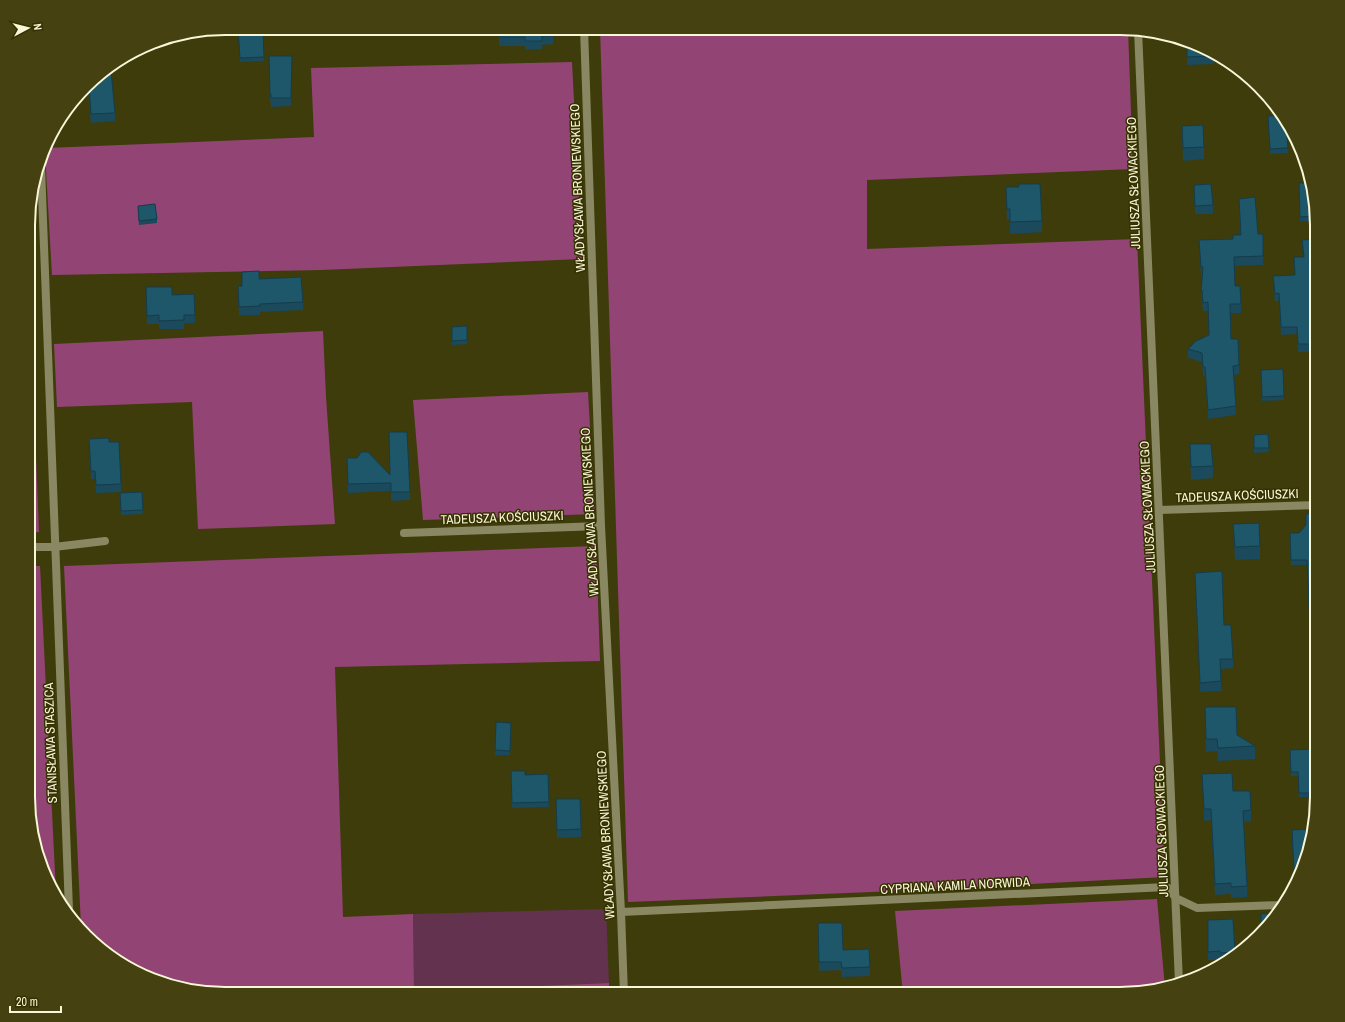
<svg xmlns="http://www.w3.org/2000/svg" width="1345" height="1022" viewBox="0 0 1345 1022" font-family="'Archivo Narrow',sans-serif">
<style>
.green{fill:#62324f}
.forest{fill:#924574}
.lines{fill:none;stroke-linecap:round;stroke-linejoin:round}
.minor{stroke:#8a8862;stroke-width:8}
.wall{fill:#1a4a5b}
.building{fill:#1e566a;stroke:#153c4a}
.labels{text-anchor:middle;stroke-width:3;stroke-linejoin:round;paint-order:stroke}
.street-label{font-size:13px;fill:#f8f7d7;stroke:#353100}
.rim{fill:none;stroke:#f8f7d7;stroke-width:2}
</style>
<rect width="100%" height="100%" fill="#3f3c0b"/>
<path class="green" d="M 606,909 L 609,983 L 414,991 L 413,914 Z"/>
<g class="forest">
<path d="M 600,28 L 1128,28 L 1133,169 L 867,180 L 867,249 L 1137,239 L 1165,877 L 896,891 L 628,902 Z"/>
<path d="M 572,62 L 582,259 L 321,270 L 52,275 L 45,153 L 47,148 L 314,137 L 311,68 Z"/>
<path d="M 30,304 L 39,532 L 29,533 Z"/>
<path d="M 323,331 L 326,397 L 335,524 L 198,529 L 192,402 L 57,407 L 54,344 Z"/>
<path d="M 588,392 L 595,514 L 423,520 L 413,400 Z"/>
<path d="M 596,546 L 600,661 L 335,667 L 343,917 L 413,914 L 414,991 L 609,983 L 609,994 L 213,994 L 150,979 L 95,945 L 81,926 L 64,566 Z"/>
<path d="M 29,566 L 40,566 L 56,894 L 48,884 L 28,810 Z"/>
<path d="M 1157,899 L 1165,988 L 1158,990 L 1120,994 L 903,994 L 895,911 Z"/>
</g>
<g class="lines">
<g class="minor">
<path d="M 584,28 L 601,526 L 621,912 L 624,994"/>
<path d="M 1138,30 L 1179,983"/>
<path d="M 41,167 L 69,910"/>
<path d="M 1159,510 L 1317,505"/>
<path d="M 404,533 L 601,526"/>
<path d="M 29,547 L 54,547 L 105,541"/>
<path d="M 621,912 L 1167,887 L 1176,898 L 1197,908 L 1282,905"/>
</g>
</g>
<g class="wall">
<path d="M 238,28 L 263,28 L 264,61 L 240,62 Z"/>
<path d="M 499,28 L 553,28 L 553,44 L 542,45 L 542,49 L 525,50 L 525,46 L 499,46 Z"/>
<path d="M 1187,41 L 1214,55 L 1214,64 L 1187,65 Z"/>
<path d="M 269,56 L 292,56 L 291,106 L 271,107 L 271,102 L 270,102 Z"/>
<path d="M 95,77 L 115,113 L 115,121 L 91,123 L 88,89 L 85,89 Z"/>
<path d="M 1268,116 L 1286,125 L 1288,153 L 1270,154 Z"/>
<path d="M 1182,126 L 1204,147 L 1204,159 L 1183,161 Z"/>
<path d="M 1299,183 L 1314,199 L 1314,221 L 1300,221 Z"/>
<path d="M 1194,185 L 1213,205 L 1213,214 L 1195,214 Z"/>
<path d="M 1006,187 L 1042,221 L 1042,232 L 1010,234 L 1010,220 L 1007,220 Z"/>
<path d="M 1239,199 L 1258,234 L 1263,234 L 1263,265 L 1234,266 L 1235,286 L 1241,304 L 1241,313 L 1230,313 L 1231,339 L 1239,365 L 1239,374 L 1234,375 L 1236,415 L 1208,419 L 1205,376 L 1203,376 L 1202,362 L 1188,358 L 1188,349 L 1209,335 L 1208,311 L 1203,311 L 1202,299 L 1201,299 L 1202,276 L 1201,276 L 1199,240 L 1233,239 L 1240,235 Z"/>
<path d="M 138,206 L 157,219 L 157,223 L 139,225 Z"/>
<path d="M 1302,240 L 1317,262 L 1317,363 L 1313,363 L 1313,352 L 1298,352 L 1297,334 L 1281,335 L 1279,301 L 1275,301 L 1273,276 L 1295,275 L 1294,257 L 1303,257 Z"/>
<path d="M 259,279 L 303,302 L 303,310 L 260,312 L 260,315 L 239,315 L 238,286 L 242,286 Z"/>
<path d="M 194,294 L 195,323 L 184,323 L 184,329 L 159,329 L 159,324 L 147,324 L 146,296 Z"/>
<path d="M 467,326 L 467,344 L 452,345 L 452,327 Z"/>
<path d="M 1283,369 L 1284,400 L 1262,401 L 1261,370 Z"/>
<path d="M 389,432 L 410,492 L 410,500 L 391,501 L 391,491 L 348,493 L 347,467 L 390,474 Z"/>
<path d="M 1268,434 L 1269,452 L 1254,453 L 1254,435 Z"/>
<path d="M 89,439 L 109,442 L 121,484 L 121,492 L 96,493 L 95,479 L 91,479 Z"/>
<path d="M 1190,444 L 1213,466 L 1213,478 L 1191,480 Z"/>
<path d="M 142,492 L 143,514 L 121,515 L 120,493 Z"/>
<path d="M 1317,513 L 1317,631 L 1310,632 L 1307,565 L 1291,565 L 1290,533 L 1299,533 Z"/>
<path d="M 1233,524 L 1260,546 L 1260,559 L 1235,560 Z"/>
<path d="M 1195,573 L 1224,625 L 1233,659 L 1233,668 L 1221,669 L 1221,691 L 1200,692 Z"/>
<path d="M 1205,720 L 1237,735 L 1255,746 L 1255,759 L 1218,761 L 1217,751 L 1206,752 Z"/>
<path d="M 496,722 L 511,723 L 510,755 L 495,755 Z"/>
<path d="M 1315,749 L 1316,797 L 1299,797 L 1298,776 L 1291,776 L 1290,750 Z"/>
<path d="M 511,771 L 525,775 L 548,774 L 549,807 L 512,808 Z"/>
<path d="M 1202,774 L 1233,791 L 1251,810 L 1251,821 L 1243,822 L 1247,886 L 1247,897 L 1231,898 L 1231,894 L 1215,895 L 1211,820 L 1204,821 Z"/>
<path d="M 556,799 L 581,829 L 581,837 L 557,838 Z"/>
<path d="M 1312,829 L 1302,872 L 1299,877 L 1294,877 L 1292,837 Z"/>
<path d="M 1208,920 L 1235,952 L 1223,962 L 1220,962 L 1220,960 L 1208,960 Z"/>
<path d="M 818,932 L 843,950 L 869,949 L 870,976 L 842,977 L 841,970 L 819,971 Z"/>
</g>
<g class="building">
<path d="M 238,28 L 263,28 L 264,57 L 240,58 Z"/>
<path d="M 499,28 L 553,28 L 553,36 L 542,36 L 542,41 L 525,41 L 525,37 L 499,37 Z"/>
<path d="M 1187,41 L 1195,43 L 1214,55 L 1214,56 L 1187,57 Z"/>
<path d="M 269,56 L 292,56 L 291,98 L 271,98 L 271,94 L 270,94 Z"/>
<path d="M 107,70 L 111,70 L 115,113 L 91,114 L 89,85 L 95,77 Z"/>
<path d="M 1268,116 L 1279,116 L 1286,125 L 1288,148 L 1270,149 Z"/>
<path d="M 1203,125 L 1204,147 L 1183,148 L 1182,126 Z"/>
<path d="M 1299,183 L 1311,183 L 1314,199 L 1314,216 L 1300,217 Z"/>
<path d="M 1019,184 L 1040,184 L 1042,221 L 1010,222 L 1010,209 L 1007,209 L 1006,187 L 1019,187 Z"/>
<path d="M 1211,184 L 1213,205 L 1195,206 L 1194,185 Z"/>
<path d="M 1255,197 L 1258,234 L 1263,234 L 1263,256 L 1234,257 L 1235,286 L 1240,286 L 1241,304 L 1230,304 L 1231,339 L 1238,339 L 1239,365 L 1233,366 L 1236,406 L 1208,410 L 1205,367 L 1203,367 L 1202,353 L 1188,349 L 1196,341 L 1209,335 L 1208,302 L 1203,303 L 1202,290 L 1201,290 L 1203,267 L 1201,267 L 1199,240 L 1233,239 L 1233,235 L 1241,235 L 1239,199 Z"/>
<path d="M 155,204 L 157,219 L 139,221 L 138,206 Z"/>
<path d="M 1316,239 L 1317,262 L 1317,355 L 1313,356 L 1313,344 L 1298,344 L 1297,327 L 1281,327 L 1279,293 L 1275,294 L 1273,276 L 1295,275 L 1294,257 L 1304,257 L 1302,240 Z"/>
<path d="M 259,271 L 259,279 L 301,277 L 303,302 L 260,304 L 260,306 L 239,307 L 238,286 L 242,286 L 242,272 Z"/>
<path d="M 146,287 L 172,287 L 172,295 L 194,294 L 195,315 L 184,315 L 184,320 L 159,321 L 159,315 L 147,316 Z"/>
<path d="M 467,326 L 467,340 L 452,341 L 452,327 Z"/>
<path d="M 1283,369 L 1284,396 L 1262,397 L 1261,370 Z"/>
<path d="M 389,432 L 407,432 L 410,492 L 391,492 L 391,483 L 348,484 L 347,458 L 357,458 L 361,452 L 368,452 L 390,475 Z"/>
<path d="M 1268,434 L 1269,448 L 1254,448 L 1254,435 Z"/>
<path d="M 109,438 L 109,442 L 119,442 L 121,484 L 96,485 L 95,471 L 91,471 L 89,439 Z"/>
<path d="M 1190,444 L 1211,444 L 1213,466 L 1191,467 Z"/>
<path d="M 142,492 L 143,510 L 121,511 L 120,493 Z"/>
<path d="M 1317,513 L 1317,626 L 1310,627 L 1307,560 L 1291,560 L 1290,533 L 1299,533 L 1306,525 L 1306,514 Z"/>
<path d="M 1259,523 L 1260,546 L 1235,547 L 1233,524 Z"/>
<path d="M 1222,571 L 1224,625 L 1231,625 L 1233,659 L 1220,659 L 1221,681 L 1200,683 L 1195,573 Z"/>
<path d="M 1205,707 L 1236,707 L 1237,735 L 1255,746 L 1218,748 L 1217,739 L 1206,739 Z"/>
<path d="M 496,722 L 511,723 L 510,751 L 495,750 Z"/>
<path d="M 1315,749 L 1316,793 L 1299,793 L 1298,772 L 1291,772 L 1290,750 Z"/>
<path d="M 511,771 L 525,771 L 525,775 L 548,774 L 549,802 L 512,803 Z"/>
<path d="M 1232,773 L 1233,791 L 1250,791 L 1251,810 L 1243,811 L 1247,886 L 1231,887 L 1231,883 L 1215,884 L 1211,809 L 1204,809 L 1202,774 Z"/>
<path d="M 556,799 L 580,799 L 581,829 L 557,830 Z"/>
<path d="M 1312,829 L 1302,870 L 1294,870 L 1292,830 Z"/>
<path d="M 1276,913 L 1268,927 L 1261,932 L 1261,914 Z"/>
<path d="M 1233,919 L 1235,952 L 1220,953 L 1220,951 L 1208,952 L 1208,920 Z"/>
<path d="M 818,923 L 842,923 L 843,950 L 869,949 L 870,967 L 842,968 L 841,962 L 819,962 Z"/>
<path d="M 699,990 L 699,994 L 674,994 L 674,992 Z"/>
</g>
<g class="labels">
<g class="street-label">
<text transform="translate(1133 183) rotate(-92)" y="5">JULIUSZA SŁOWACKIEGO</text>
<text transform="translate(577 188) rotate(-92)" y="5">WŁADYSŁAWA BRONIEWSKIEGO</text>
<text transform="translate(1237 495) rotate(-2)" y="5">TADEUSZA KOŚCIUSZKI</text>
<text transform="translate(1147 507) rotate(-93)" y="5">JULIUSZA SŁOWACKIEGO</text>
<text transform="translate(589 512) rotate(-93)" y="5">WŁADYSŁAWA BRONIEWSKIEGO</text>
<text transform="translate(502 517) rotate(-2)" y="5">TADEUSZA KOŚCIUSZKI</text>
<text transform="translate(50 743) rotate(-92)" y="5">STANISŁAWA STASZICA</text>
<text transform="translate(1161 831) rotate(-92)" y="5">JULIUSZA SŁOWACKIEGO</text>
<text transform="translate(605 835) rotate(-93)" y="5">WŁADYSŁAWA BRONIEWSKIEGO</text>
<text transform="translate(955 885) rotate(-3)" y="5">CYPRIANA KAMILA NORWIDA</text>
</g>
</g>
<path d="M0 0H1345V1022H0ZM225 35H1120A190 190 0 0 1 1310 225V797A190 190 0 0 1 1120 987H225A190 190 0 0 1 35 797V225A190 190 0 0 1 225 35Z" fill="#454111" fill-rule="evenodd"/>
<path class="rim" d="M225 35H1120A190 190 0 0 1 1310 225V797A190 190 0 0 1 1120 987H225A190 190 0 0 1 35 797V225A190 190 0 0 1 225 35Z"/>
<g transform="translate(28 28) rotate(83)" stroke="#353100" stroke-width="3" paint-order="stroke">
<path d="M0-3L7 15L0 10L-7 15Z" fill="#f8f7d7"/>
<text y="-6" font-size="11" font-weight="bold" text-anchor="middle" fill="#f8f7d7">N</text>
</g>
<path d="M10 1006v6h51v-6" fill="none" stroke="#f8f7d7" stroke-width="2"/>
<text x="16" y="1006" font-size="12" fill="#f8f7d7" stroke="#353100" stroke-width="3" paint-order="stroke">20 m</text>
</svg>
